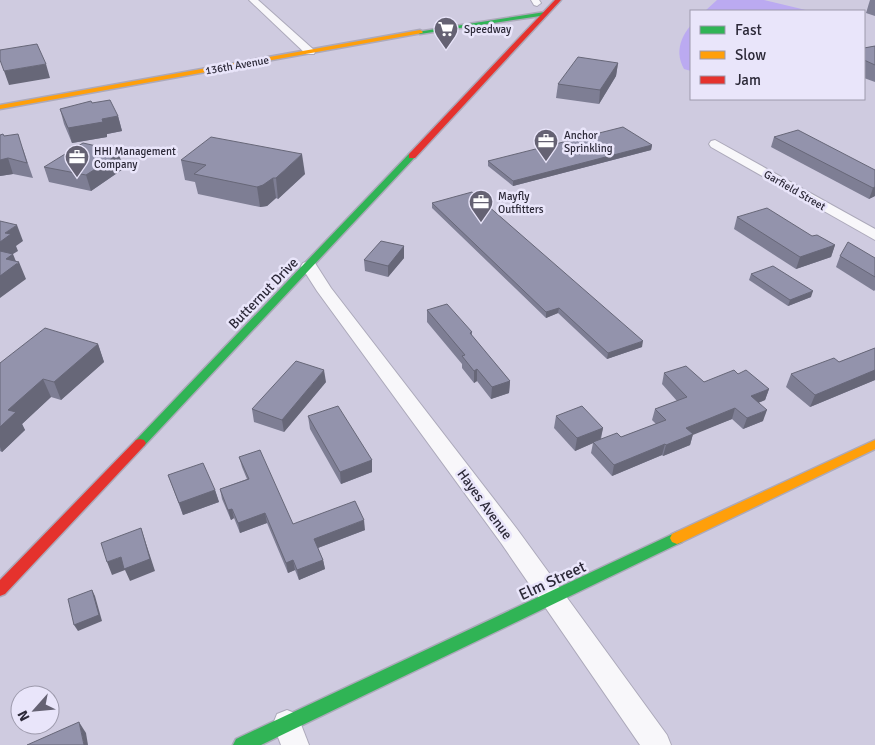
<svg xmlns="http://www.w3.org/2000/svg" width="875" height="745" viewBox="0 0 875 745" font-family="Signika,sans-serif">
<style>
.water{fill:#bbaaf1}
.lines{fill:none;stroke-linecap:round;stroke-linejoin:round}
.street-casing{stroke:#aca9ba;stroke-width:2}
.fast-casing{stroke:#aca9ba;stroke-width:3}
.slow-casing{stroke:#aca9ba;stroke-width:3}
.jam-casing{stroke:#aca9ba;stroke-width:3}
.street{fill:#f8f7fa;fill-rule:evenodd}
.fast{fill:#30b455;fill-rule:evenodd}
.slow{fill:#ff9f0a;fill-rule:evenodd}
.jam{fill:#e5322d;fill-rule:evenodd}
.wall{fill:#7e7e94}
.shaded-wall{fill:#676778}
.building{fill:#9393ac;stroke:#676778}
.labels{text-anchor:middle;stroke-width:5;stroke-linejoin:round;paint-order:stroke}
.far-poi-label{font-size:11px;fill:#2c2938;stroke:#e9e5fa;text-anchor:start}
.far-street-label{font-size:11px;fill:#2c2938;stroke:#e9e5fa}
.street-label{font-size:14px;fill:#2c2938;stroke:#e9e5fa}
.near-street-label{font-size:16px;fill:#2c2938;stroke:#e9e5fa}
</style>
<rect width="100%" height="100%" fill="#cfcbe0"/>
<g class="water">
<path d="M 717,0 L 764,0 L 810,11 L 705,11 Z"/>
<path d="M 691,25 L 691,71 L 684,69 C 675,53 680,38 691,25 Z"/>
</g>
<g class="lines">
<defs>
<g id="street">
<path d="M 249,0 L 258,0 L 314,50 L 315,52 L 314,54 L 306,54 Z"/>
<path d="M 531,0 L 539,0 L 541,3 L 537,6 L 534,5 Z"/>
<path d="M 715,140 L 875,229 L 875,240 L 711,147 L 709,144 L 711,141 Z"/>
<path d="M 309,261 L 315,263 L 331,288 L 517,529 L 667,735 L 671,745 L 640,745 L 501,543 L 317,291 L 301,266 L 303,263 Z"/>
<path d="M 287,710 L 297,714 L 309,745 L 281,745 L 273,724 L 277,714 Z"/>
</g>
<g id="fast">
<path d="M 545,12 L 547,15 L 420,34 L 417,32 Z"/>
<path d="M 409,154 L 416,156 L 144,446 L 136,446 L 134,443 L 136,440 Z"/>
<path d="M 677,532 L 682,534 L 684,538 L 682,542 L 261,745 L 233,745 L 236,739 Z"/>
</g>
<g id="slow">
<path d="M 420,30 L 423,32 L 422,33 L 0,109 L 0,105 Z"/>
<path d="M 875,440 L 875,449 L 682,542 L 677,544 L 672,542 L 670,538 L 672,534 Z"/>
</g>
<g id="jam">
<path d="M 555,0 L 561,0 L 415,158 L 409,158 L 409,154 Z"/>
<path d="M 140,439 L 144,440 L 146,443 L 144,446 L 5,594 L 0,596 L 0,580 L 136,440 Z"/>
</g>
</defs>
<use href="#street" class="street-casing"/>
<use href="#fast" class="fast-casing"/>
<use href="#slow" class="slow-casing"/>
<use href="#jam" class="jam-casing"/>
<use href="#street" class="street"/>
<use href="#fast" class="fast"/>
<use href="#slow" class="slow"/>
<use href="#jam" class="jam"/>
</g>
<g class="wall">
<path d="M 870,0 L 875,0 L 875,16 L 866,13 Z"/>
<path d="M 875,46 L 875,82 L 864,78 L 864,48 Z"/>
<path d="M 618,63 L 616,76 L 599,104 L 556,98 L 558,84 Z"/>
<path d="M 92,103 L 118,116 L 122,131 L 107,134 L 107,137 L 72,143 L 64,124 L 60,109 Z"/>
<path d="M 4,136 L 23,149 L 33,178 L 13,174 L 0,176 Z"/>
<path d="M 774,137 L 875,170 L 875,196 L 869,199 L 771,147 Z"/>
<path d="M 652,145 L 651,150 L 513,186 L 488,166 L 488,161 Z"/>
<path d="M 110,149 L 111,152 L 119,154 L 123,169 L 91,191 L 49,182 L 44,167 Z"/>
<path d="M 181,160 L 305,174 L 278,199 L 276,198 L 267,206 L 260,207 L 198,194 L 195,182 L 185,180 Z"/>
<path d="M 432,203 L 642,347 L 607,359 L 558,313 L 546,318 L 432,208 Z"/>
<path d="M 737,217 L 835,245 L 831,257 L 796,269 L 734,229 Z"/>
<path d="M 404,246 L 404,258 L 388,277 L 365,271 L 364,260 Z"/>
<path d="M 840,256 L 875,258 L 875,290 L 874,291 L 836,267 Z"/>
<path d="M 751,274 L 811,297 L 788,306 L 749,280 Z"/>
<path d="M 427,310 L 472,332 L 472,336 L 510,381 L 509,393 L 491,399 L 477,381 L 474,383 L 462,368 L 462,364 L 427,322 Z"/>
<path d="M 98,344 L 104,362 L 61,400 L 51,397 L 22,424 L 25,430 L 2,452 L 0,451 L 0,363 Z"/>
<path d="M 875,348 L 875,380 L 810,407 L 786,387 L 791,374 L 839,362 Z"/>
<path d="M 664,373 L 704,382 L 738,374 L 769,389 L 765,400 L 758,403 L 763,421 L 743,429 L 732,419 L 693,434 L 690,445 L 663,456 L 662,455 L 612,476 L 591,453 L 593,443 L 575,451 L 554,428 L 556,416 L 603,428 L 601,439 L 621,437 L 656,424 L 652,420 L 655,409 L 677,401 L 662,384 Z"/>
<path d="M 326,382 L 284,432 L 254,422 L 252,409 Z"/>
<path d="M 308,416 L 372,460 L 372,472 L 341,484 L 310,429 Z"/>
<path d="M 239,457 L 293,524 L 365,530 L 318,548 L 323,560 L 325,569 L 299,580 L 295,570 L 288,573 L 267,523 L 240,533 L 234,518 L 231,520 L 222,499 L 220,489 L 247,479 L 242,467 Z"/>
<path d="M 168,475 L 215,490 L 219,502 L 183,515 Z"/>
</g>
<g class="shaded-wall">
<path d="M 618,63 L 616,76 L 599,104 L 600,90 Z"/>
<path d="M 46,64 L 50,78 L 9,85 L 4,71 Z"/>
<path d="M 118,116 L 122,131 L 107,134 L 107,137 L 72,143 L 68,128 L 102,119 Z"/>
<path d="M 652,145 L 651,150 L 513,186 L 513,181 Z"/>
<path d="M 110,149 L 113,158 L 119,154 L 123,169 L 91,191 L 86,175 L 106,151 Z"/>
<path d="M 302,154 L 305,174 L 278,199 L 276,178 Z"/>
<path d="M 8,158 L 13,174 L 0,176 L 0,160 Z"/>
<path d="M 273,178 L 276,198 L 267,206 L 260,207 L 257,187 Z"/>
<path d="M 875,187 L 875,196 L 869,199 L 873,188 Z"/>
<path d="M 17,225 L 23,241 L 16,246 L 18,251 L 13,254 L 17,264 L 19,262 L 26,279 L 0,298 L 0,242 L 5,233 Z"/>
<path d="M 835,245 L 831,257 L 796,269 L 800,257 Z"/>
<path d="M 404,246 L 404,258 L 388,277 L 388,266 Z"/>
<path d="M 813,291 L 811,297 L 788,306 L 790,300 Z"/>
<path d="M 559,308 L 558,313 L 546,318 L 546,312 Z"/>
<path d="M 643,341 L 642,347 L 607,359 L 608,353 Z"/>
<path d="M 98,344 L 104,362 L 61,400 L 54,382 Z"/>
<path d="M 477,369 L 477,381 L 474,383 L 474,371 Z"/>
<path d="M 324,370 L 326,382 L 284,432 L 282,420 Z"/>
<path d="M 875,370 L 875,380 L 810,407 L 815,395 Z"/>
<path d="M 43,379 L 51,397 L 22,424 L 25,430 L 2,452 L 0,447 L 0,427 L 8,410 Z"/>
<path d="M 510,381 L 509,393 L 491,399 L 492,387 Z"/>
<path d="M 769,389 L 765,400 L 747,407 L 751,396 Z"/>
<path d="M 735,408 L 732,419 L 683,439 L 686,428 Z"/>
<path d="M 767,410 L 763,421 L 743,429 L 747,418 Z"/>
<path d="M 603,428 L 600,440 L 575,451 L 577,438 Z"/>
<path d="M 693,434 L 690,445 L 663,456 L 666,445 Z"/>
<path d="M 665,444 L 662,455 L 612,476 L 614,465 Z"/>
<path d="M 372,460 L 372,472 L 341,484 L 340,472 Z"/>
<path d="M 215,490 L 219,502 L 183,515 L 179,503 Z"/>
<path d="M 232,509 L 234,518 L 231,520 L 228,510 Z"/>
<path d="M 265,513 L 267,523 L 240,533 L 238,523 Z"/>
<path d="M 364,520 L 365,530 L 315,549 L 314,539 Z"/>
<path d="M 141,528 L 155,571 L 130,581 L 125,570 L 112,575 L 107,562 L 121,557 Z"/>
<path d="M 293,560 L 295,570 L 288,573 L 286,563 Z"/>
<path d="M 323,560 L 325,569 L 299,580 L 297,570 Z"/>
<path d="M 92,590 L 95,596 L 102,621 L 78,631 L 74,625 Z"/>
<path d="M 79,722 L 86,733 L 88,745 L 84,745 Z"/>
</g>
<g class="building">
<path d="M 37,44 L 46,64 L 4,71 L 0,60 L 0,50 Z"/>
<path d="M 875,46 L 875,65 L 864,60 L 864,48 Z"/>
<path d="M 578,57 L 618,63 L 600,90 L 558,84 Z"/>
<path d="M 110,100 L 118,116 L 102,119 L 103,122 L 68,128 L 60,109 L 91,101 L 92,103 Z"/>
<path d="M 623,127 L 652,145 L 513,181 L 488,161 Z"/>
<path d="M 798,130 L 875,170 L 875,187 L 873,188 L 774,137 Z"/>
<path d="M 3,134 L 4,136 L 18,134 L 27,163 L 8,158 L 0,160 L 0,135 Z"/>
<path d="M 211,137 L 302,154 L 276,178 L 273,178 L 263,185 L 257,187 L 194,174 L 206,165 L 181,160 Z"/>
<path d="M 83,143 L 110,149 L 106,151 L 119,154 L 86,175 L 44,167 Z"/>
<path d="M 472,192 L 643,341 L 608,353 L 559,308 L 546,312 L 432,203 Z"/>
<path d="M 767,208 L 812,236 L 817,235 L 835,245 L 800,257 L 737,217 Z"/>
<path d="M 0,221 L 17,225 L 5,233 L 11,234 L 0,242 Z"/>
<path d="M 381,241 L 404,246 L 388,266 L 364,260 Z"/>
<path d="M 848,242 L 875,258 L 875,277 L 840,256 Z"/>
<path d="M 0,251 L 13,254 L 6,259 L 19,262 L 0,276 Z"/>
<path d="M 773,266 L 813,291 L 790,300 L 751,274 Z"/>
<path d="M 447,304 L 472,332 L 470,333 L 510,381 L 492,387 L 477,369 L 474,371 L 462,356 L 465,355 L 427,310 Z"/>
<path d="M 45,328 L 98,344 L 54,382 L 43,379 L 8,410 L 16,412 L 0,427 L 0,363 Z"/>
<path d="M 875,348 L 875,370 L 815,395 L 791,374 L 834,358 L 839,362 Z"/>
<path d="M 296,361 L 324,370 L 282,420 L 252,409 Z"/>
<path d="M 686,366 L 704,382 L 734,370 L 738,374 L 746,370 L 769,389 L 751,396 L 767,410 L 747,418 L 735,408 L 686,428 L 693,434 L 666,445 L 665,444 L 614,465 L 593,442 L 617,433 L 621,437 L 666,420 L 655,409 L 687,397 L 664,373 Z"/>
<path d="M 338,406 L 372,460 L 340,472 L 308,416 Z"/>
<path d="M 582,406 L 603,428 L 577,438 L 556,416 Z"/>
<path d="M 260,450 L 293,524 L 355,501 L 364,520 L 314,539 L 323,560 L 297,570 L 293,560 L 286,563 L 265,513 L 238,523 L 232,509 L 228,510 L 220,489 L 249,479 L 239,457 Z"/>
<path d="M 203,463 L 215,490 L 179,503 L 168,475 Z"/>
<path d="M 141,528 L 150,559 L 124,569 L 121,557 L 107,562 L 101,543 Z"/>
<path d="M 92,590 L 99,615 L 74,625 L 68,599 Z"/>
<path d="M 79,722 L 84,745 L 27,745 Z"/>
</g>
<defs>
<symbol id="supermarket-pin" viewBox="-11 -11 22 30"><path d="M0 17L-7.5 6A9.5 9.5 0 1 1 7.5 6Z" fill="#656273" stroke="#e9e5fa"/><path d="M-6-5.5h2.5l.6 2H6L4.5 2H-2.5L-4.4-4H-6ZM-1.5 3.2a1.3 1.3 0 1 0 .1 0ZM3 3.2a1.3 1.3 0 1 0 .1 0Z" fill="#fff"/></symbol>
<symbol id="office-pin" viewBox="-11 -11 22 30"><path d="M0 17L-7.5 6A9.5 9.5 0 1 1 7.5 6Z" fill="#656273" stroke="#e9e5fa"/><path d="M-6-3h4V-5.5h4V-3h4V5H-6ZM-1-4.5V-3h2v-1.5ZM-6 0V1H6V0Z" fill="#fff"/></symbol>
</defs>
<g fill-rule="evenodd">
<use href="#supermarket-pin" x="432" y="15" width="28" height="38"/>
<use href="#office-pin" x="532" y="127" width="28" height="38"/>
<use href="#office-pin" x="63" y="143" width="28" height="38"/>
<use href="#office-pin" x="467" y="188" width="28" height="38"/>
</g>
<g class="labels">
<g class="far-poi-label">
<text x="464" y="33">Speedway</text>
<text x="564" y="139">Anchor<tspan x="564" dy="13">Sprinkling</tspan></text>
<text x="94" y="155">HHI Management<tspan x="94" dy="13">Company</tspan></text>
<text x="498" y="200">Mayfly<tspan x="498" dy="13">Outfitters</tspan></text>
</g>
<g class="far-street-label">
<text transform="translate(237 65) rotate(-10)" y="4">136th Avenue</text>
<text transform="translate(795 190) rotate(30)" y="4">Garfield Street</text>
</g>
<g class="street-label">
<text transform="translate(263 293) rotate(-46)" y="5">Butternut Drive</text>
<text transform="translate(485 504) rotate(54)" y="5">Hayes Avenue</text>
</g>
<g class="near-street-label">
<text transform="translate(552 580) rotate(-25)" y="6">Elm Street</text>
</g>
</g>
<rect x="690" y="10" width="175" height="90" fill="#e9e5fa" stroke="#9d9aac"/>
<rect x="700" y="26" width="25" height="8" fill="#30b455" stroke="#9d9aac"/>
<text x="735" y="35" font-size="15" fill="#2c2938">Fast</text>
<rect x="700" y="51" width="25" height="8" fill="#ff9f0a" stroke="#9d9aac"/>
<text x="735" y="60" font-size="15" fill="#2c2938">Slow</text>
<rect x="700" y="76" width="25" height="8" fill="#e5322d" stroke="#9d9aac"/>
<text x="735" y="85" font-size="15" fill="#2c2938">Jam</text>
<g transform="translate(35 710) rotate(243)"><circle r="24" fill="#e9e5fa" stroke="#9d9aac"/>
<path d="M0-4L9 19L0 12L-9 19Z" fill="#656273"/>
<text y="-8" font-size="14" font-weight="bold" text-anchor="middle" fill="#2c2938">N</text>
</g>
</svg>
